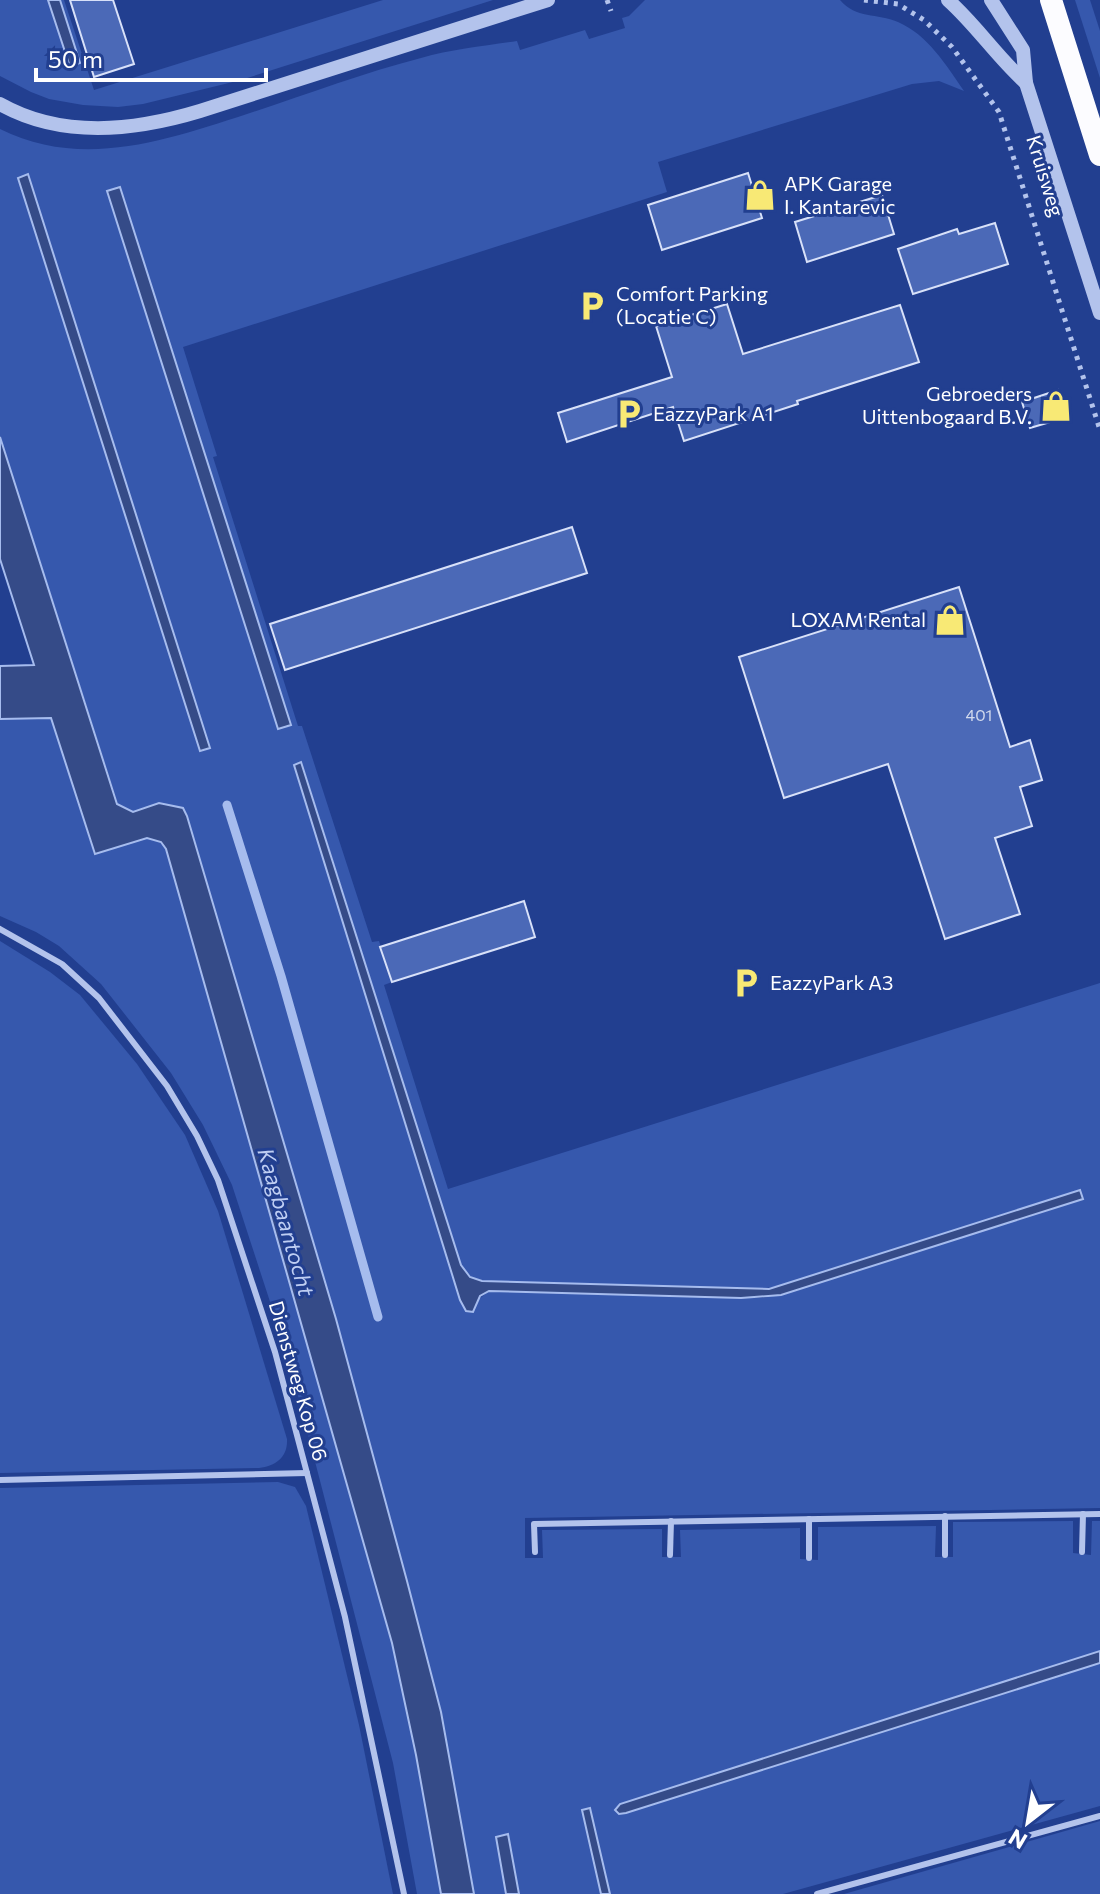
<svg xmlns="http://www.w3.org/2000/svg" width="1100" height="1894" viewBox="0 0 1100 1894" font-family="Commissioner,sans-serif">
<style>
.green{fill:#3658ad;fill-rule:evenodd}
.water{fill:#354b88;stroke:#a6bcee;stroke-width:2}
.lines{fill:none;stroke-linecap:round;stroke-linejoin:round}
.stream{stroke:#a6bcee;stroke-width:9}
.building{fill:#4b69b7;stroke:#d8e1f9;stroke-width:2}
.path{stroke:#b3c3ec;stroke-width:5;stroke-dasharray:4 6;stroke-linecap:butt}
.service{stroke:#b3c3ec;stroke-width:6}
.tertiary{stroke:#b3c3ec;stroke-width:14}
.trunk{stroke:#fcfcff;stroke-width:22}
.labels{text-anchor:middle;stroke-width:6;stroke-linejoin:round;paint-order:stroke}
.number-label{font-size:16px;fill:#d2daed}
.street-label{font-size:20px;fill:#fff;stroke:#223f90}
.poi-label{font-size:20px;fill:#fff;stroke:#223f90;text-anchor:start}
.water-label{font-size:22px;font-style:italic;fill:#bfcef3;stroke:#223f90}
</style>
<rect width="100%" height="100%" fill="#223f90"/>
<g class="green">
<path d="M 0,0 L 48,0 L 70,67 L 80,63 L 60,0 L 64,0 L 94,90 L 383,0 L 493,0 L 241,80 L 143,104 L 118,107 L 83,105 L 49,99 L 31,92 L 0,76 Z"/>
<path d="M 645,0 L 840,0 C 856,19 877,13 898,22 C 928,35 946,65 964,91 L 939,81 L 912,84 L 658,162 L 667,192 L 183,347 L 217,456 L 213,457 L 298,726 L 302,726 L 372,942 L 379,941 L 392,982 L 384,985 L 448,1189 L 1100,983 L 1100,1508 L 525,1518 L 525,1558 L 543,1558 L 542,1530 L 662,1529 L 662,1557 L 681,1557 L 680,1530 L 800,1528 L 800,1559 L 818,1560 L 818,1527 L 936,1526 L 935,1557 L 953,1557 L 953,1522 L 1073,1521 L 1073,1553 L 1091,1555 L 1092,1521 L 1100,1521 L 1100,1651 L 620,1804 L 615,1810 L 626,1813 L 1100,1663 L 1100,1806 L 783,1894 L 610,1894 L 590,1808 L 583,1810 L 601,1894 L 519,1894 L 507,1835 L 496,1837 L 506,1894 L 474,1894 L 441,1712 L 407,1581 L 336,1319 L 187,816 L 160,803 L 133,812 L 118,804 L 0,437 L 0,129 C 82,170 167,140 247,114 C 305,95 363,73 421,58 C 452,49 485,46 517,41 L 520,50 L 585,30 L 589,39 L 625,28 L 622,18 L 629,16 ZM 119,187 L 120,188 L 291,724 L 107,192 ZM 302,763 L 461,1265 C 466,1274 471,1279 482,1281 L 754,1290 L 785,1285 L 799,1290 L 764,1298 L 741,1298 L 489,1291 L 478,1300 L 460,1300 L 404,1121 Z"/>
<path d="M 1075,0 L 1090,0 L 1100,31 L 1100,78 Z"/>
<path d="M 51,718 L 94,853 L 147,838 C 157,838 161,841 166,849 L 392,1643 L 416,1755 L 441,1894 L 417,1894 L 393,1763 L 288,1357 L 232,1185 L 203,1125 L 171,1073 L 101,984 L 59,946 L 36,932 L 0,916 L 0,719 Z"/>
<path d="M 0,941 L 50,972 L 80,995 L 137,1064 L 185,1135 L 218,1211 L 287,1439 C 288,1457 276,1466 259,1468 L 0,1473 Z"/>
<path d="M 278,1482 L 295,1487 L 306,1506 L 359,1725 L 393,1894 L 0,1894 L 0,1488 Z"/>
<path d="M 1100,1821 L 1100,1894 L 844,1894 Z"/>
</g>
<g class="water">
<path d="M 48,0 L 60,0 L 80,63 L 70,67 Z"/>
<path d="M 28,174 L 210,748 L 200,751 L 18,178 Z"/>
<path d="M 120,187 L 291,725 L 278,729 L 107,191 Z"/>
<path d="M 0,437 L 117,804 L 133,812 L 159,803 L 183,808 L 187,816 L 336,1319 L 407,1581 L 441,1712 L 474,1894 L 441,1894 L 416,1755 L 392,1643 L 166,849 L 161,842 L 147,838 L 95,854 L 51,718 L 0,719 L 0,666 L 34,665 L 0,559 Z"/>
<path d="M 301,762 L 461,1265 L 470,1277 L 482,1281 L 769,1289 L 1080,1190 L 1083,1199 L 781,1295 L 741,1298 L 489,1291 L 480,1296 L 473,1312 L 466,1311 L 460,1300 L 294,765 Z"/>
<path d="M 1100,1651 L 1100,1663 L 626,1813 L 619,1814 L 615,1810 L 620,1804 Z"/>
<path d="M 590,1808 L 610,1894 L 601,1894 L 582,1810 Z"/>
<path d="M 508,1834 L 519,1894 L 506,1894 L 496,1837 Z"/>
</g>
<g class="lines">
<path class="stream" d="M 227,805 L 281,976 L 378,1317"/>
</g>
<g class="building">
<path d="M 70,0 L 113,0 L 134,64 L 94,77 Z"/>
<path d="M 748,173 L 762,218 L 662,250 L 648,205 Z"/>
<path d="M 882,195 L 894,234 L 807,262 L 795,222 Z"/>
<path d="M 995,223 L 1008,264 L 913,294 L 898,249 L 957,229 L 959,234 Z"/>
<path d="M 727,304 L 743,354 L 900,305 L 919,362 L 797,401 L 798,404 L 684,441 L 673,407 L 567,442 L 558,413 L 672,377 L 656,326 Z"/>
<path d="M 1058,390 L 1067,417 L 1030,428 L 1022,402 Z"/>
<path d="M 572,527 L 587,573 L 285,670 L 270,624 Z"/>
<path d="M 959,587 L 1010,747 L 1030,740 L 1042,780 L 1020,787 L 1032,826 L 995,838 L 1020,914 L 945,939 L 888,764 L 784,798 L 739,657 Z"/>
<path d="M 524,901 L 535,937 L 392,982 L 380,947 Z"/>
</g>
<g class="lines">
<g class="path">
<path d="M 607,0 L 611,11"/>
<path d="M 864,0 L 898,4 L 924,20 L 952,47 L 999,112 L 1100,430"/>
</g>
<g class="service">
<path d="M 0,929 L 62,964 L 99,998 L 167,1086 L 197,1136 L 218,1180 L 275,1352 L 345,1617 L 404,1894"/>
<path d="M 0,1480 L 307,1473"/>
<path d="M 945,1516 L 945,1555"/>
<path d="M 535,1552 L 534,1524 L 1100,1514"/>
<path d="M 1082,1552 L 1083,1514"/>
<path d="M 670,1555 L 671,1521"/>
<path d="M 809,1558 L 809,1519"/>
<path d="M 817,1894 L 1100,1816"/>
</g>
<g class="tertiary">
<path d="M 948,0 C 977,26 997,57 1026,83"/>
<path d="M 991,0 L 1023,50 L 1026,83 L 1100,313"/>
<path d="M 0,104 C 62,139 134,131 200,111 L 548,0"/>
</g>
<path class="trunk" d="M 1051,0 L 1100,155"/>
</g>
<defs>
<symbol id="shop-bare" viewBox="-9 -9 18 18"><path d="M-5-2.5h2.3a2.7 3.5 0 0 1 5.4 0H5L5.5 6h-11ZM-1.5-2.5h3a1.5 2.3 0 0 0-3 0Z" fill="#f8e975" stroke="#223f90" stroke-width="2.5" paint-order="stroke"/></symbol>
<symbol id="parking-bare" viewBox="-9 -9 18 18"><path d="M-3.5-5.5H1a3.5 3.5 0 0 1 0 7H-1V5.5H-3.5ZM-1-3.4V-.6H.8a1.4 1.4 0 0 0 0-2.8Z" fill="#f8e975" stroke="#223f90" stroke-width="2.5" paint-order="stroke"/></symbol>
</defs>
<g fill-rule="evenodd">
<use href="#shop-bare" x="738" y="173" width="44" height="44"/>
<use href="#parking-bare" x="570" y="284" width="44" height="44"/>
<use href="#shop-bare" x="1034" y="384" width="44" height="44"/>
<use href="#parking-bare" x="607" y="392" width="44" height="44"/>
<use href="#shop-bare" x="928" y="598" width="44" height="44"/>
<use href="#parking-bare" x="724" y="961" width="44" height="44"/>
</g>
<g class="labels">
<g class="number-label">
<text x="979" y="721">401</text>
</g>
<g class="street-label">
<text transform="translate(1045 176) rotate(73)" y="7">Kruisweg</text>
<text transform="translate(298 1381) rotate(74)" y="7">Dienstweg Kop 06</text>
</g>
<g class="poi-label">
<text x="784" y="191">APK Garage<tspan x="784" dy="23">I. Kantarevic</tspan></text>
<text x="616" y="301">Comfort Parking<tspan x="616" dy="23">(Locatie C)</tspan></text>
<text x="1032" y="401" text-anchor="end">Gebroeders<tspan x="1032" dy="23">Uittenbogaard B.V.</tspan></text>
<text x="653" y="421">EazzyPark A1</text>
<text x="926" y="627" text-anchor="end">LOXAM Rental</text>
<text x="770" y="990">EazzyPark A3</text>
</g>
<g class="water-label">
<text transform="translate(286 1222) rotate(74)" y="8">Kaagbaantocht</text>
</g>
</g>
<g transform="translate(1028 1822) rotate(211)" stroke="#223f90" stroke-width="6" paint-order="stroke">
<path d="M0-6L14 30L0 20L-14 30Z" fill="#ffffff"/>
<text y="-12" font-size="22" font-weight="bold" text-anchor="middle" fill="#ffffff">N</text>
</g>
<path d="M36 68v12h230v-12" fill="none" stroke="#ffffff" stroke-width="4"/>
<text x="48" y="68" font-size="24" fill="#ffffff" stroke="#223f90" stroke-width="6" paint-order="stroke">50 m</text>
</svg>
